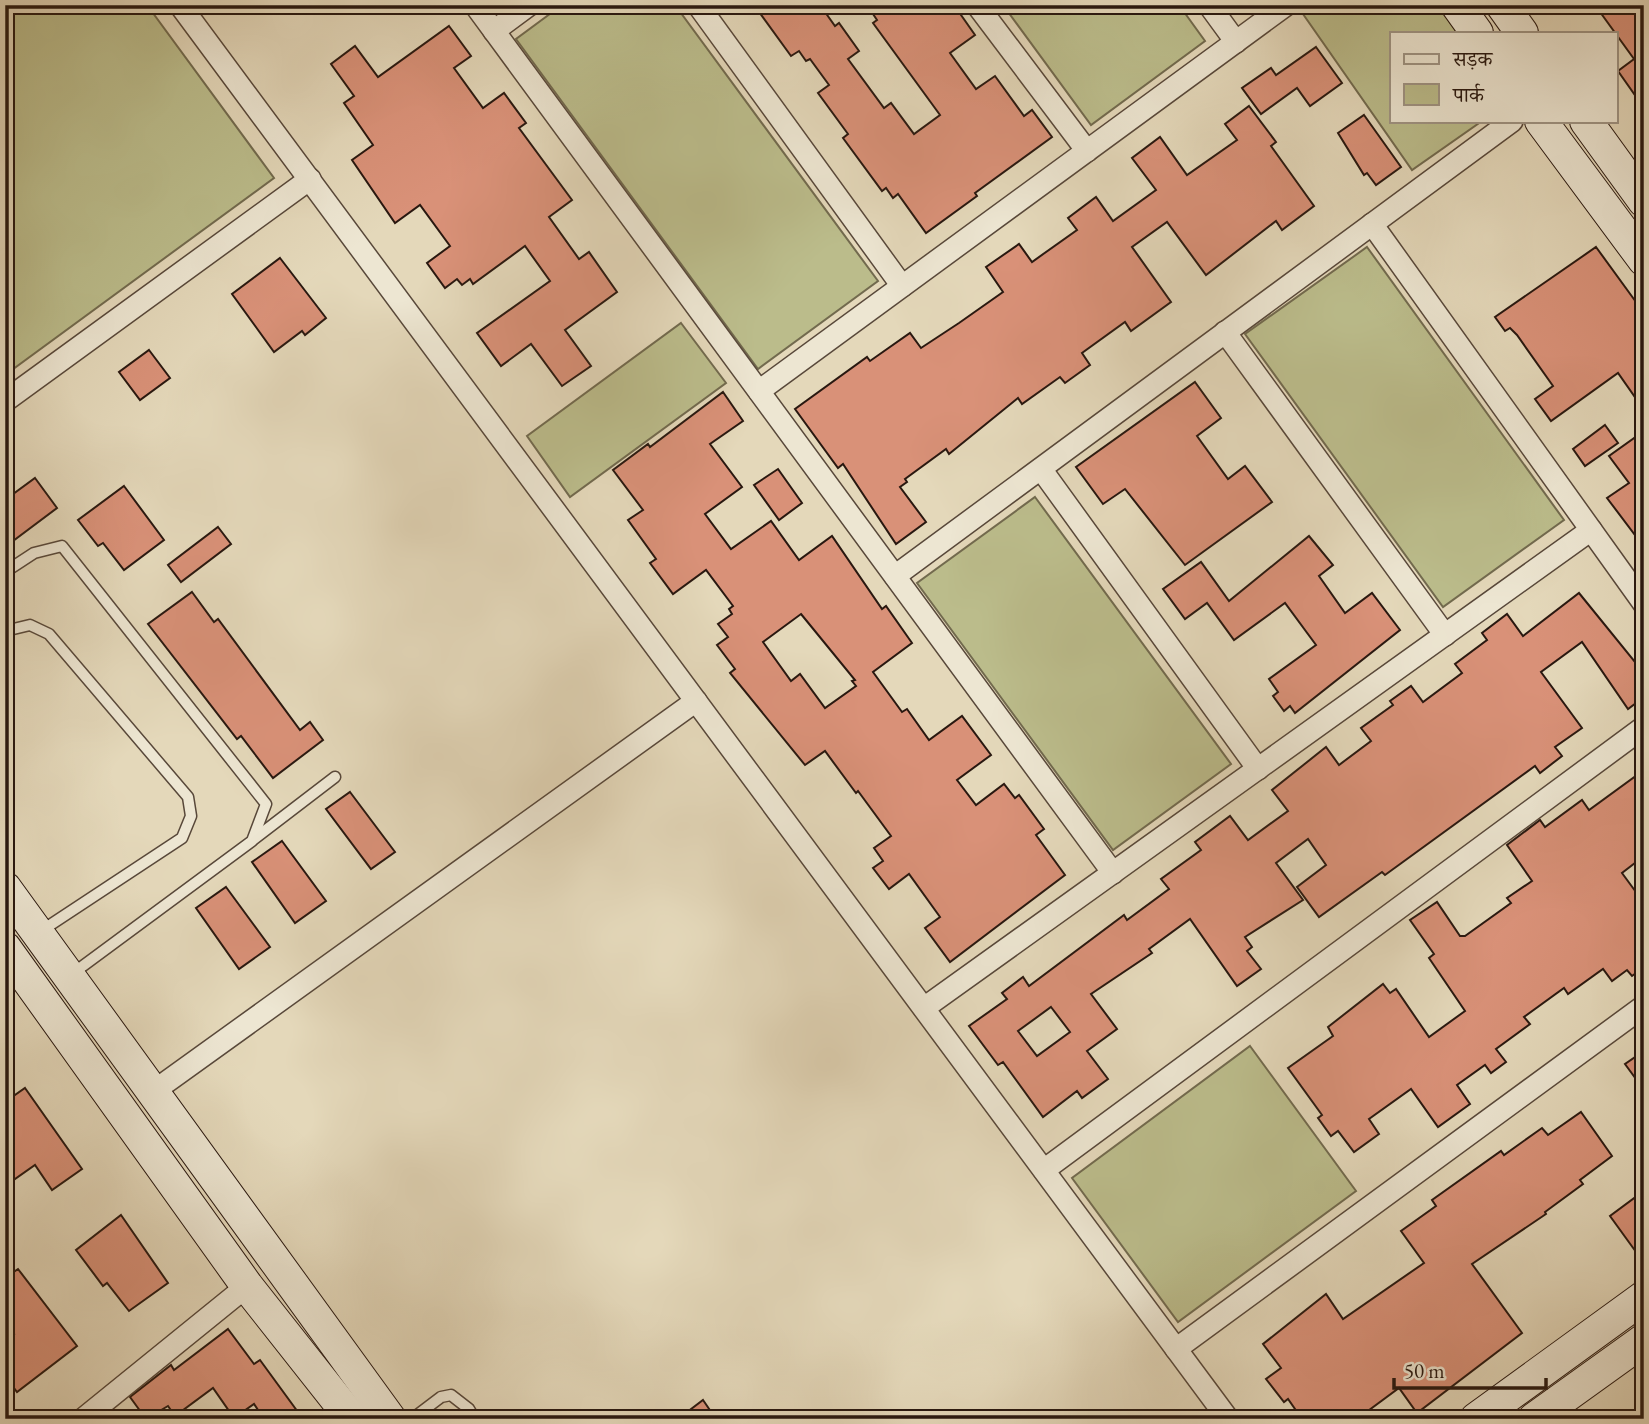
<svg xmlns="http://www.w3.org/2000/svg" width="1649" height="1424" viewBox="0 0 1649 1424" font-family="'EB Garamond','Noto Serif Devanagari',serif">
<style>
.green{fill:#bbbc8b;stroke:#726a4e;stroke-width:2}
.building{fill:#d99178;stroke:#291810;stroke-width:2;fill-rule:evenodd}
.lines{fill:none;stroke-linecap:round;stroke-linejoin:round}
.lane-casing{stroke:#58483a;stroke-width:13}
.street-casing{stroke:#58483a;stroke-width:24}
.secondary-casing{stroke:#291810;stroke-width:34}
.lane{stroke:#ede6d2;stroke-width:10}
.street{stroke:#ede6d2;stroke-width:21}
.secondary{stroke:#ede6d2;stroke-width:32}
</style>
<rect width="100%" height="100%" fill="#e4d8ba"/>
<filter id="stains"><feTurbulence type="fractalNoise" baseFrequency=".00286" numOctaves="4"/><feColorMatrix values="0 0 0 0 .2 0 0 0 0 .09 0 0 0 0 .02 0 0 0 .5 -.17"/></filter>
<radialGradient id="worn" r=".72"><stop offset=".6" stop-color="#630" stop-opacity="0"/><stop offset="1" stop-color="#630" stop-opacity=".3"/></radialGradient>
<g class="green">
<path d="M 5,5 L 147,5 L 274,178 L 5,375 Z"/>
<path d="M 562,5 L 675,5 L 878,281 L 758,369 L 516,39 Z"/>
<path d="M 1003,5 L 1179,5 L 1205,41 L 1091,125 Z"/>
<path d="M 1315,5 L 1438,5 L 1458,33 L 1392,33 L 1392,121 L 1482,121 L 1412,170 L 1303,14 Z"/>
<path d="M 1367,247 L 1564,520 L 1443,607 L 1245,334 Z"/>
<path d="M 681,323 L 726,383 L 570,497 L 527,436 Z"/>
<path d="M 1035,497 L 1231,764 L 1113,850 L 917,583 Z"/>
<path d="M 1250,1046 L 1356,1191 L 1178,1322 L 1072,1178 Z"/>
</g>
<g class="building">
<path d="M 754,5 L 820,5 L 835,26 L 839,23 L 859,51 L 848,59 L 884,108 L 891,103 L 914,134 L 940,115 L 873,23 L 877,20 L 867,5 L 954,5 L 975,35 L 950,53 L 976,89 L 995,76 L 1024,116 L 1032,110 L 1052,137 L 975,193 L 977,196 L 926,233 L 898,194 L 893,198 L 886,188 L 882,191 L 843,138 L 848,134 L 818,93 L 829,85 L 810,59 L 806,61 L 799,51 L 791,56 Z"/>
<path d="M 1595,5 L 1633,5 L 1644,20 L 1644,108 L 1618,71 L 1634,59 Z"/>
<path d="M 449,26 L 471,56 L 454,68 L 483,108 L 504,93 L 526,123 L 519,128 L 572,200 L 549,217 L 579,259 L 589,252 L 617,292 L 565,330 L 591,366 L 562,386 L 531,344 L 501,366 L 477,333 L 550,281 L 525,246 L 473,284 L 470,279 L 462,285 L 457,279 L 445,288 L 427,263 L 450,246 L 420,205 L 395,223 L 352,160 L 373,145 L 344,103 L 354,96 L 331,64 L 355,46 L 378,77 Z"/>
<path d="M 1316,47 L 1342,83 L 1310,106 L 1297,88 L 1261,114 L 1242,88 L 1271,68 L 1276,75 Z"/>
<path d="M 1249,106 L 1276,142 L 1271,146 L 1314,206 L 1282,230 L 1276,221 L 1206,275 L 1167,222 L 1132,247 L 1171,302 L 1131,331 L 1125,322 L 1082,353 L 1090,365 L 1065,383 L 1060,377 L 1022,404 L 1018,398 L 949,454 L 946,449 L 905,479 L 907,482 L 900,487 L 926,522 L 896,544 L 843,464 L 838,468 L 795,409 L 867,357 L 870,361 L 910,333 L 921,348 L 959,323 L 1003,292 L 986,267 L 1019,244 L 1032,262 L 1077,230 L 1068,218 L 1096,197 L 1113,221 L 1156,190 L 1132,158 L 1160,137 L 1187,175 L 1237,140 L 1225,124 Z"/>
<path d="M 1364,115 L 1401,167 L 1376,185 L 1367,173 L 1364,175 L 1338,133 Z"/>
<path d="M 1596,247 L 1636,302 L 1644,297 L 1644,410 L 1618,373 L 1551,421 L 1535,399 L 1553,386 L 1517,335 L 1510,328 L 1505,331 L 1495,317 Z"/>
<path d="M 280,258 L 326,318 L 305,335 L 302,331 L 274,352 L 232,294 Z"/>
<path d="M 149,350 L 170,378 L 140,400 L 119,372 Z"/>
<path d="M 1195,382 L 1221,418 L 1197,436 L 1228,479 L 1245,466 L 1272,502 L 1185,565 L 1125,489 L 1103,504 L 1076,467 Z"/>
<path d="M 723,392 L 743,421 L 710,444 L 742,487 L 705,514 L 731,549 L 771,521 L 799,560 L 832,536 L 882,609 L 886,606 L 912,643 L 873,672 L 902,712 L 907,709 L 929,740 L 962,716 L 991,755 L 957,780 L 976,805 L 1004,784 L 1015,798 L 1019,795 L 1044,829 L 1036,835 L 1065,875 L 950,962 L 925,928 L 940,917 L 909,874 L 889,889 L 873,868 L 883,861 L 874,848 L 891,836 L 858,791 L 856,793 L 825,751 L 805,765 L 730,673 L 735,669 L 717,645 L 728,637 L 718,624 L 732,614 L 729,609 L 733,606 L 706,570 L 673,594 L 650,563 L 656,559 L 628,520 L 643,510 L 613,470 L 648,444 L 650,447 ZM 801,614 L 855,680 L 852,681 L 856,686 L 825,708 L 800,674 L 791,681 L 763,642 Z"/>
<path d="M 1605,425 L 1618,443 L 1585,466 L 1573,449 Z"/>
<path d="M 1644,431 L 1644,547 L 1607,498 L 1629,483 L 1609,456 Z"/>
<path d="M 778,469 L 802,503 L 779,520 L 754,485 Z"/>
<path d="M 35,478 L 57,508 L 5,547 L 5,500 Z"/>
<path d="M 124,486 L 164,540 L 124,570 L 103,543 L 98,546 L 78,520 Z"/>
<path d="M 218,527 L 231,544 L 181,582 L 168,565 Z"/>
<path d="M 1309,536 L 1333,565 L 1319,576 L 1345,613 L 1372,593 L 1400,630 L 1295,713 L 1290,706 L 1284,711 L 1273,696 L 1278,692 L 1269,679 L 1316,645 L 1285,603 L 1234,640 L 1207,603 L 1185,619 L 1163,589 L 1201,562 L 1229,601 Z"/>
<path d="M 192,592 L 214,622 L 218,619 L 300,730 L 310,722 L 323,740 L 273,778 L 241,736 L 237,739 L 148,624 Z"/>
<path d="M 1579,593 L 1644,673 L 1644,697 L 1628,709 L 1582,642 L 1541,672 L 1582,728 L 1555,747 L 1562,756 L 1540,773 L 1535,766 L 1385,875 L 1382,872 L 1319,917 L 1297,887 L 1326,865 L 1308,839 L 1276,863 L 1303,900 L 1245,937 L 1252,947 L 1247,951 L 1261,969 L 1237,986 L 1190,919 L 1149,949 L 1152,953 L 1091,994 L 1117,1029 L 1087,1051 L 1108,1079 L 1082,1098 L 1077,1091 L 1043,1117 L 1003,1062 L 998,1065 L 969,1026 L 1007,999 L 1002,993 L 1023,977 L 1029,986 L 1124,915 L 1127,920 L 1169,889 L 1161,879 L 1201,850 L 1195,842 L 1230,816 L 1248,840 L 1288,811 L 1272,790 L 1326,747 L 1339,765 L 1371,741 L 1361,728 L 1393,705 L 1390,701 L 1411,686 L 1423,702 L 1462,673 L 1455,664 L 1487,640 L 1482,633 L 1507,614 L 1523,636 ZM 1051,1007 L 1070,1032 L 1037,1056 L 1018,1031 Z"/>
<path d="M 1644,770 L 1644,856 L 1622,873 L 1644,903 L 1644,967 L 1632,976 L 1627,970 L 1612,981 L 1603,969 L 1568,994 L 1564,988 L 1524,1017 L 1530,1024 L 1496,1049 L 1506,1062 L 1491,1073 L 1485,1065 L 1457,1085 L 1470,1104 L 1438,1127 L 1411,1089 L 1369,1119 L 1379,1134 L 1354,1152 L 1338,1131 L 1331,1136 L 1318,1118 L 1322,1115 L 1288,1068 L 1333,1036 L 1328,1027 L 1383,984 L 1390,993 L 1396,989 L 1429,1037 L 1465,1011 L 1429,958 L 1434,954 L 1410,920 L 1437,902 L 1460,936 L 1465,936 L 1511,903 L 1507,898 L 1532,881 L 1507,845 L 1540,820 L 1545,827 L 1582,800 L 1589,810 Z"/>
<path d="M 350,792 L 395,852 L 371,869 L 326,809 Z"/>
<path d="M 282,841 L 326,901 L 295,923 L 252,862 Z"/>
<path d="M 226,887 L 270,947 L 239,969 L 196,908 Z"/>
<path d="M 1644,1051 L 1644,1090 L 1625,1064 Z"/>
<path d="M 25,1088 L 82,1169 L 52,1190 L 35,1165 L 5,1186 L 5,1102 Z"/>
<path d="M 1581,1112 L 1612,1156 L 1580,1180 L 1583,1184 L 1545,1212 L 1546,1214 L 1472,1264 L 1522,1333 L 1417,1413 L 1399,1388 L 1357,1419 L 1302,1419 L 1288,1399 L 1284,1402 L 1266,1379 L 1281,1368 L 1263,1344 L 1326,1294 L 1343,1319 L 1424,1263 L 1401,1231 L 1436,1206 L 1432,1200 L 1501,1151 L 1504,1155 L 1542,1128 L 1548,1135 Z"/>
<path d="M 1637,1196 L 1644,1205 L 1644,1263 L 1610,1216 Z"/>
<path d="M 121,1215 L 168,1283 L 129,1311 L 107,1283 L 103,1286 L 76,1250 Z"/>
<path d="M 18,1269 L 77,1346 L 17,1392 L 5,1376 L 5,1340 L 14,1334 L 5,1322 L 5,1278 Z"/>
<path d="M 228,1329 L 254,1364 L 260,1360 L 303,1419 L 264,1419 L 254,1404 L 234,1418 L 213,1388 L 175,1416 L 168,1406 L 146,1419 L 130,1397 L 171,1365 L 174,1370 Z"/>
<path d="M 703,1400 L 716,1419 L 678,1419 Z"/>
</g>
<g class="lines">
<defs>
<g id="lane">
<path d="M 5,572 L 34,553 L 62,546 L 266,804 L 252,841 L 72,974"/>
<path d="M 5,631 L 30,625 L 49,634 L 188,797 L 191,816 L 182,838 L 41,931"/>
<path d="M 254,839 L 335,777"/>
<path d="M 412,1419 L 441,1397 L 451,1395 L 469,1409 L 475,1419"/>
</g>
<g id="street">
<path d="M 180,5 L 1228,1419"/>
<path d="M 475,5 L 1113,873"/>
<path d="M 698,5 L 902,286"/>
<path d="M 977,5 L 1087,151"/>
<path d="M 1209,5 L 1236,42"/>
<path d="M 494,31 L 529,5"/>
<path d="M 1372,224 L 1644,604"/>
<path d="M 1225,332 L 1445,635"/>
<path d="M 759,391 L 1286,5"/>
<path d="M 5,401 L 310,179"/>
<path d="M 1041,469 L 1258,769"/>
<path d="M 895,576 L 1512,121"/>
<path d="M 924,1008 L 1591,530"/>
<path d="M 154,1091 L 696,701"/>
<path d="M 1044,1170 L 1644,727"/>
<path d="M 1176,1349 L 1644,1006"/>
<path d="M 83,1419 L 247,1286"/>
</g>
<g id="secondary">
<path d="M 1457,5 L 1477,33"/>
<path d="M 1502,5 L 1522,33"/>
<path d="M 1541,121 L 1644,260"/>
<path d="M 1586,121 L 1644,201"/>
<path d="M 5,888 L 390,1419"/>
<path d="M 5,948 L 247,1286 L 352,1419"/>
<path d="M 1476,1419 L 1644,1297"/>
<path d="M 1534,1419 L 1644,1340"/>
</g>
</defs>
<use href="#lane" class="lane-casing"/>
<use href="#street" class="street-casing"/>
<use href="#secondary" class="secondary-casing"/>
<use href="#lane" class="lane"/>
<use href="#street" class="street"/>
<use href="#secondary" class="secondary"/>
</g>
<rect width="1649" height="1424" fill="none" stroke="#e4d8ba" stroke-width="28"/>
<rect x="7" y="7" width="1635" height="1410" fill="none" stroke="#291810" stroke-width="3.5"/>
<rect x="14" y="14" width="1621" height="1396" fill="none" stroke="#291810" stroke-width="2"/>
<rect x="1390" y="32" width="228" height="91" fill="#ede6d2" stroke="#9f9484" stroke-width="2"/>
<rect x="1404" y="54" width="35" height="10" fill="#ede6d2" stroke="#9f9484" stroke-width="2"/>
<text x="1453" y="66" font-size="21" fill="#291810">सड़क</text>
<rect x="1404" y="84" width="35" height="21" fill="#bbbc8b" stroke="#9f9484" stroke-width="2"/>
<text x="1453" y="102" font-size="21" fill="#291810">पार्क</text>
<path d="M1394 1378v10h152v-10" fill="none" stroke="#291810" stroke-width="3.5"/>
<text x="1404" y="1378" font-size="21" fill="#291810" stroke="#ede6d2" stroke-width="5" paint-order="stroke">50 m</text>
<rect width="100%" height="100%" filter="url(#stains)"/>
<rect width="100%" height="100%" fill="url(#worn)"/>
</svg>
